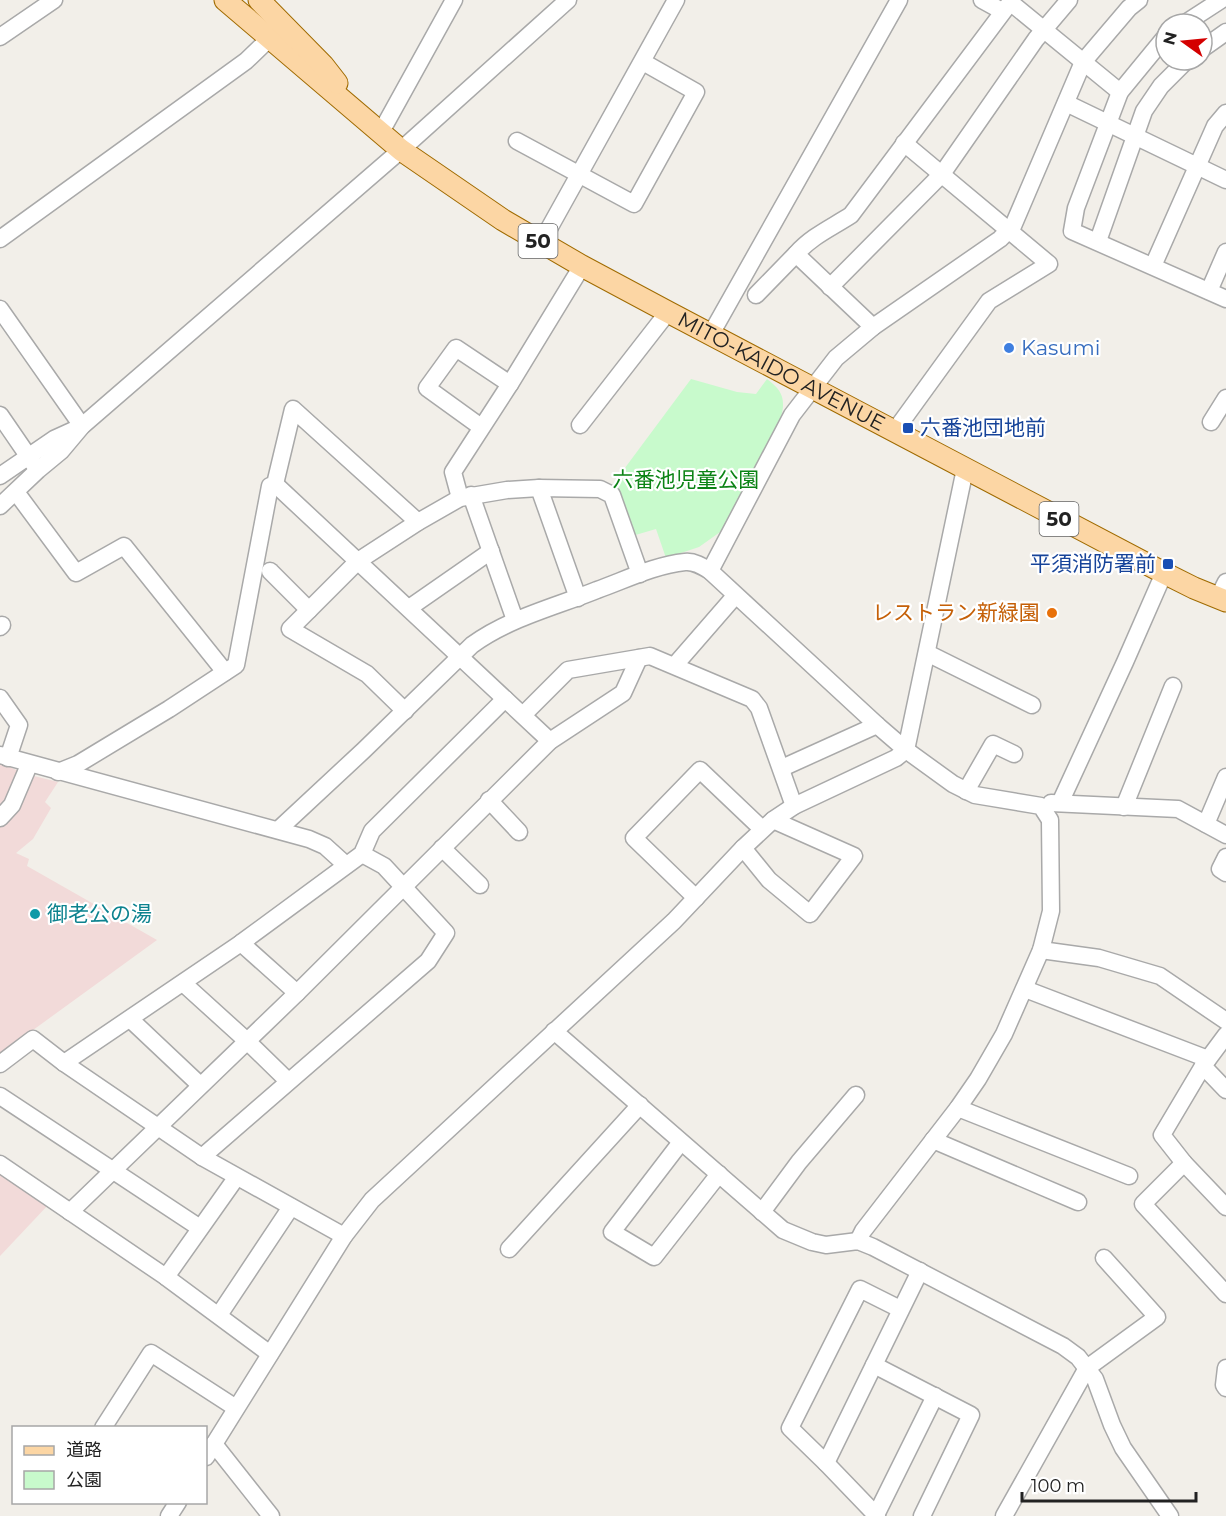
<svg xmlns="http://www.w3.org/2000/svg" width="1226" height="1516" viewBox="0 0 1226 1516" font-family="Montserrat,'Noto Sans JP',sans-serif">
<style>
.commercial{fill:#f2dad9}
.park{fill:#c8facc}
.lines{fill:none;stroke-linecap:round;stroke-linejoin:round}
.minor-casing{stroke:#a9a9a9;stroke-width:19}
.major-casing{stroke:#a06b00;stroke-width:23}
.minor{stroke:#fff;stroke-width:16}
.major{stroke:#fcd6a4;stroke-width:21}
.shop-dot{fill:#3f7fe0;stroke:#fff;stroke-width:2}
.transit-dot{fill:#1a4fb4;stroke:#fff;stroke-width:2}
.food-dot{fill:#e8710a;stroke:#fff;stroke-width:2}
.culture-dot{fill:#0f9aa8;stroke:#fff;stroke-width:2}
.labels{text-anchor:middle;stroke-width:4.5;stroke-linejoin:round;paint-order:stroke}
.shield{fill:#fff;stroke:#646464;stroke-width:1.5}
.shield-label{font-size:20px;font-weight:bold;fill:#222}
.shop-label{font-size:21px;fill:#366cbe;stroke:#fff;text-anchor:start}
.street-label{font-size:21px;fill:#222;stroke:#fff}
.transit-label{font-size:21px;fill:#164399;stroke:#fff;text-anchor:start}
.park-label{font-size:21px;fill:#0c8416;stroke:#fff}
.food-label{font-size:21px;fill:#c56008;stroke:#fff;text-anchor:end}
.culture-label{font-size:21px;fill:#0d838f;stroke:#fff;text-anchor:start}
</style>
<rect width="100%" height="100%" fill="#f2efe9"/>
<g class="commercial">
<path d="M 0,763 L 26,774 L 58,782 L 45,802 L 51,808 L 33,839 L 16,853 L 29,859 L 27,866 L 157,940 L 0,1054 Z"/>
<path d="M 0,1172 L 49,1204 L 0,1256 Z"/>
</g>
<path class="park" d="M 691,379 L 737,392 L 756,394 L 767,379 C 782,390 786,399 781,417 L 723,530 L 699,547 L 666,558 L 656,529 L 632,536 L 613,484 Z"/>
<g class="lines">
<defs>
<g id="minor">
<path d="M 982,0 L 1002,11"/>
<path d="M 1010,2 L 1120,92"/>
<path d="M 1184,24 L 1221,0"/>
<path d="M 1166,36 L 1120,92 L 1076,208 L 1072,231 L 1226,299"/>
<path d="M 0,37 L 54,0"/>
<path d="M 1202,49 L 1226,32"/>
<path d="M 1066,103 L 1226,180"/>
<path d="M 381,132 L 454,0"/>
<path d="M 517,141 L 634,204 L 696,92 L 643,62"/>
<path d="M 0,239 L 246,61 L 271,37"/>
<path d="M 1098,241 L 1144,111 L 1161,86 L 1187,60"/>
<path d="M 541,243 L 676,0"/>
<path d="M 1153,266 L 1215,126 L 1226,113"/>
<path d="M 830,287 L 942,174 L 1036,39 L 1069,0"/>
<path d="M 1209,291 L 1226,252"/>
<path d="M 756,295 L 796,254"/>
<path d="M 0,309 L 82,426"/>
<path d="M 873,327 L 796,254 C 812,236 831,228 851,215 L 1012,0"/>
<path d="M 711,334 L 899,0"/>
<path d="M 0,415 L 35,466"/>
<path d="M 1211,422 L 1226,398"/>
<path d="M 580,425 L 668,312"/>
<path d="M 481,427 L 427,388 L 456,348 L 510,384"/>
<path d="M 894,432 L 989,301 L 1049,264 L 904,143"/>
<path d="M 0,476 L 54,439 L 76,429"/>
<path d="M 275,484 L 550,741"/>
<path d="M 539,488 L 578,598"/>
<path d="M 16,492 L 76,573 L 124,546 L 225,672"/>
<path d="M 471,495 L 515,620"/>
<path d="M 460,498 L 453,472 L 510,384 L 582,266"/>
<path d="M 0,506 L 38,470 L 61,451 L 82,426 L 401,150 L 568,0"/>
<path d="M 270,571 L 309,610"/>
<path d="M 710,571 L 792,415 L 836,358 L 873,327 L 1000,239 L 1013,226 L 1083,62 L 1129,8 L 1139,0"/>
<path d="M 1218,598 L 1226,582"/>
<path d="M 409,608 L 491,551"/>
<path d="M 0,627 L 2,625"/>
<path d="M 927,653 L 1032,705"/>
<path d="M 675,665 L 735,596"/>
<path d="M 0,698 L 19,725 L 8,758"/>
<path d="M 405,711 L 367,674 L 290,629 L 358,561 L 418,522 L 460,498 L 507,490 L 539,488 L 600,489 L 612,495 L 640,574"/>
<path d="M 523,715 L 568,670 L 650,656 L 752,699 L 759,708 L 794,806"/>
<path d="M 0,755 L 309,839 L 325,846 L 346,865"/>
<path d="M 782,768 L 877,725"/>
<path d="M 58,772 L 78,764 L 169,709 L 236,665 L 270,486 L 275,484 L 293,409 L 418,522"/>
<path d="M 966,791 L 993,744 L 1014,754"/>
<path d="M 489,800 L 519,832"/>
<path d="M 1051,803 L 1178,809 L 1226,835"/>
<path d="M 1060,803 L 1125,662 L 1164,573"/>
<path d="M 1124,807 L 1173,686"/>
<path d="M 0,818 L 12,805 L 29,765"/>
<path d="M 1206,824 L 1226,777"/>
<path d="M 278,830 L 364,750 L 472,645 C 509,618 555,607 597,590 C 625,580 655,565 685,562 C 694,561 702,566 710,571 L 877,725 L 906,750 L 953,784 L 975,795 L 1041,806 L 1050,820 L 1051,911 L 1041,950 L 1004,1034 L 978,1079 L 958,1108 L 863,1231 L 858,1241"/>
<path d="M 442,848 L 480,885"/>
<path d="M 743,848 L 769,880 L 810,914 L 854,856 L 773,820"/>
<path d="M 1226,857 L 1220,869 L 1226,873"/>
<path d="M 696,898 L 634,838 L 700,770 L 762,829"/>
<path d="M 241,943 L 297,993"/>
<path d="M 1041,950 L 1099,958 L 1160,976 L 1226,1021"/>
<path d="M 183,983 L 247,1041 L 288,1081"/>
<path d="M 1025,989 L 1208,1059"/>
<path d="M 130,1019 L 200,1085"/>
<path d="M 554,1031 L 783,1230 L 812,1242 L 826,1245 L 858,1241 L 873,1247 L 1063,1346 L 1078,1357 L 1095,1379 L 1112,1425 L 1123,1448 L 1170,1516"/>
<path d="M 1226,1035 L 1203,1066 L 1162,1135 L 1184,1163 L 1226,1207"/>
<path d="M 64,1063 L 241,943 L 362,854 L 372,831 L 505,699"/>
<path d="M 0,1064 L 33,1039 L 64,1063 L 202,1157 L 344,1236"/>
<path d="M 1203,1066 L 1226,1090"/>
<path d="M 0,1096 L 200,1228"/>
<path d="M 958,1108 L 1129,1176"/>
<path d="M 933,1140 L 1078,1202"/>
<path d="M 681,1142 L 612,1232 L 654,1257 L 719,1174"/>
<path d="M 202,1157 L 428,961 L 446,933 L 384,866 L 362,854"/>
<path d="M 1184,1163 L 1143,1204 L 1226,1294"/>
<path d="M 0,1164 L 166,1277 L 270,1354"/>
<path d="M 70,1212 L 297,993 L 550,741 L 623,693 L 639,658"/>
<path d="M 762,1212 L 799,1162 L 856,1095"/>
<path d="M 509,1249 L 640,1105"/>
<path d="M 166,1277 L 236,1178"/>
<path d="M 900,1309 L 860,1289 L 790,1428 L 826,1463 L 920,1271"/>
<path d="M 219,1315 L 291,1207"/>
<path d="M 874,1365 L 971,1415 L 922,1516"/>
<path d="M 1226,1368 L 1224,1385 L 1226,1388"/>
<path d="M 103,1428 L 151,1353 L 236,1408"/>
<path d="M 214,1444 L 271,1516"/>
<path d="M 206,1457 L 344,1236 L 372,1200 L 674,921 L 743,848 L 773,820 L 794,806 L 896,758 L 906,750 L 965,469"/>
<path d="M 826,1463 L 877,1516"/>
<path d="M 876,1515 L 935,1396"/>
<path d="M 169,1516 L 178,1502"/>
<path d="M 1004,1516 L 1087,1368 L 1157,1317 L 1104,1258"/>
</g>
<g id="major">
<path id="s1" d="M 225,0 L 401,150 L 503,220 L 582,266 L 668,312 L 1164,573 L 1194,588 L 1226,601"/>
<path d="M 259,0 L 323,65 L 337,83"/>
</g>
</defs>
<use href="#minor" class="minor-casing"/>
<use href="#major" class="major-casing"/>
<use href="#minor" class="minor"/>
<use href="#major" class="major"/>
</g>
<circle class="shop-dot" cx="1009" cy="348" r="6"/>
<g class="transit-dot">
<rect x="902" y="422" width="12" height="12" rx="3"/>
<rect x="1162" y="558" width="12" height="12" rx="3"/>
</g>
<circle class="food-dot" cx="1052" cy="613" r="6"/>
<circle class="culture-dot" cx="35" cy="914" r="6"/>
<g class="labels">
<g class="shield">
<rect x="518.5" y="224" width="39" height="34" rx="4.5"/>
<rect x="1039.5" y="502" width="39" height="34" rx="4.5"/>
</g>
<g class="shield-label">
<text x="538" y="248">50</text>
<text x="1059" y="526">50</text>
</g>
<g class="shop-label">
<text x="1021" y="355">Kasumi</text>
</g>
<g class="street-label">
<text dy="7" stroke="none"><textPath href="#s1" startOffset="672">MITO-KAIDO AVENUE</textPath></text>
</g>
<g class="transit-label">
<text x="920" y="435">六番池団地前</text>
<text x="1156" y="571" text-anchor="end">平須消防署前</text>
</g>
<g class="park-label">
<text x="686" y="487">六番池児童公園</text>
</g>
<g class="food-label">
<text x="1040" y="620">レストラン新緑園</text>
</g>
<g class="culture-label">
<text x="47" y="921">御老公の湯</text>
</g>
</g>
<rect x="12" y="1426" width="195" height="78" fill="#ffffff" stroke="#a7a7a7" stroke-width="1.5"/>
<rect x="24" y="1446" width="30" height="9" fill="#fcd6a4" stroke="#a7a7a7" stroke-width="1.5"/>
<text x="66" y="1456" font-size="18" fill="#222222">道路</text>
<rect x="24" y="1471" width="30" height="18" fill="#c8facc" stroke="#a7a7a7" stroke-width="1.5"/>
<text x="66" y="1486" font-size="18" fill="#222222">公園</text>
<g transform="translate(1184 42) rotate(285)"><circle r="28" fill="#ffffff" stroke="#a7a7a7" stroke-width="1.5"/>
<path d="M0-4.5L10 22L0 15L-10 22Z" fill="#d40000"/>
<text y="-9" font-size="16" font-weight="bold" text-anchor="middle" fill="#222222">N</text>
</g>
<path d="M1022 1492v9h174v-9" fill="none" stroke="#222222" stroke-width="3"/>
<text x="1031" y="1492" font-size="18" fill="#222222" stroke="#ffffff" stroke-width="4.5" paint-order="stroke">100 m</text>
</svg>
